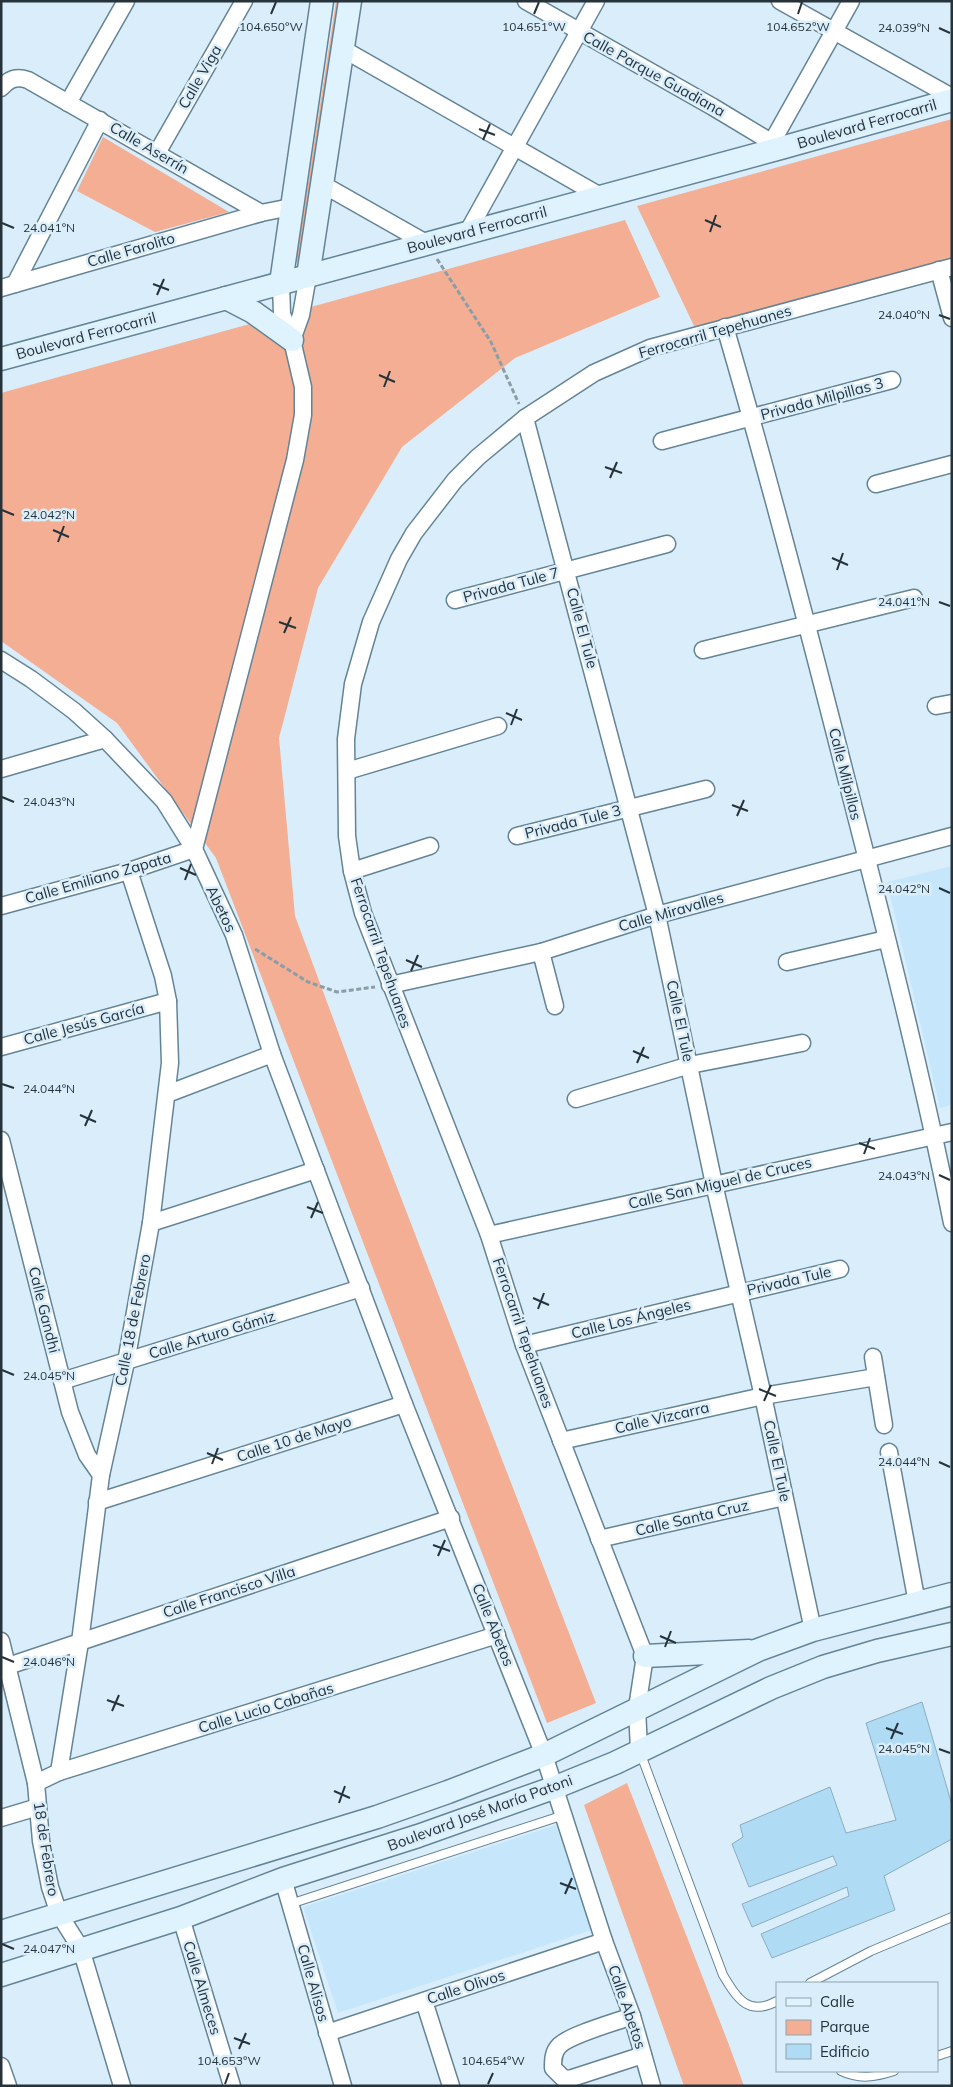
<svg xmlns="http://www.w3.org/2000/svg" width="953" height="2087" viewBox="0 0 953 2087" font-family="Mulish,sans-serif">
<style>
.built{fill:#c6e7fb}
.green{fill:#f3ae93}
.building{fill:#afdbf5;stroke:#8cacc0}
.lines{fill:none;stroke-linecap:round;stroke-linejoin:round}
.lane-casing{stroke:#648496;stroke-width:10}
.street-casing{stroke:#648496;stroke-width:19}
.secondary-casing{stroke:#648496;stroke-width:25}
.path{stroke:#8b9da7;stroke-width:3;stroke-dasharray:5 2.5;stroke-linecap:butt}
.lane{stroke:#fff;stroke-width:8}
.street{stroke:#fff;stroke-width:16}
.secondary{stroke:#dff3ff;stroke-width:22}
.ticks{fill:none;stroke:#26333b;stroke-width:2}
.labels{text-anchor:middle;stroke-width:5;stroke-linejoin:round;paint-order:stroke}
.street-label{font-size:15px;fill:#26333b;stroke:#d9eefa}
.ticks-label{font-size:12px;text-anchor:middle;fill:#26333b;stroke:#d9eefa;stroke-width:5;stroke-linejoin:round;paint-order:stroke}
</style>
<rect width="100%" height="100%" fill="#d9eefa"/>
<g class="built">
<path d="M 952,866 L 952,1105 L 940,1108 L 887,882 Z"/>
<path d="M 556,1825 L 592,1930 L 338,2013 L 303,1907 Z"/>
</g>
<g class="green">
<path d="M 336,1 L 344,1 L 303,263 L 296,262 Z"/>
<path d="M 952,119 L 952,260 L 695,328 L 637,206 Z"/>
<path d="M 103,137 L 229,212 L 155,232 L 77,191 Z"/>
<path d="M 625,220 L 660,297 L 515,358 L 402,447 L 318,588 L 279,738 L 295,916 L 366,1107 L 596,1703 L 547,1723 L 216,858 L 117,723 L 1,641 L 1,393 Z"/>
<path d="M 627,1783 L 729,2045 L 744,2086 L 684,2086 L 584,1805 Z"/>
</g>
<path class="building" d="M 922,1702 L 952,1805 L 952,1839 L 884,1876 L 895,1910 L 772,1958 L 761,1934 L 849,1896 L 847,1887 L 752,1927 L 742,1904 L 837,1865 L 833,1856 L 749,1887 L 732,1844 L 743,1837 L 740,1825 L 830,1787 L 846,1833 L 896,1820 L 866,1723 Z"/>
<g class="lines">
<defs>
<g id="lane">
<path d="M 640,1752 L 723,1975 C 737,1998 748,2017 777,2001"/>
<path d="M 290,1904 L 564,1815"/>
<path d="M 810,1983 L 871,1951 L 952,1917"/>
<path d="M 937,2056 L 952,2051"/>
<path d="M 841,2071 C 860,2080 875,2077 894,2071"/>
</g>
<g id="street">
<path d="M 526,1 L 713,107 L 781,148"/>
<path d="M 780,1 L 952,97"/>
<path d="M 343,49 L 602,197"/>
<path d="M 1,88 C 9,79 16,76 28,80 L 261,213 L 291,207"/>
<path d="M 68,103 L 126,1"/>
<path d="M 772,142 L 851,1"/>
<path d="M 157,153 L 244,1"/>
<path d="M 322,184 L 426,243"/>
<path d="M 467,233 L 596,1"/>
<path d="M 939,270 L 952,318"/>
<path d="M 15,284 L 100,120"/>
<path d="M 1,288 L 261,213"/>
<path d="M 725,327 C 770,480 810,635 849,789 C 886,933 923,1078 952,1223"/>
<path d="M 292,340 L 301,315 L 308,276"/>
<path d="M 525,418 L 657,915 L 714,1184 L 763,1396 L 813,1630"/>
<path d="M 662,441 L 892,380"/>
<path d="M 876,484 L 952,464"/>
<path d="M 455,600 L 667,544"/>
<path d="M 703,650 L 914,598"/>
<path d="M 1,660 L 31,679 L 74,711 L 105,739 L 164,801 L 194,849 L 234,935 L 272,1054 L 404,1404 L 544,1755 L 604,1941 L 632,2016 L 652,2086"/>
<path d="M 936,706 L 952,703"/>
<path d="M 1,769 L 105,739"/>
<path d="M 347,771 L 498,726"/>
<path d="M 517,836 L 706,789"/>
<path d="M 352,871 L 430,846"/>
<path d="M 1,906 L 129,871 L 194,849 L 295,460 L 303,415 L 303,387 L 292,340 L 282,314 L 281,283"/>
<path d="M 541,952 L 555,1006"/>
<path d="M 787,962 L 886,939"/>
<path d="M 390,985 L 541,952 L 657,915 L 952,836"/>
<path d="M 1,1047 L 168,1001"/>
<path d="M 167,1094 L 272,1054"/>
<path d="M 576,1099 L 690,1065 L 802,1043"/>
<path d="M 1,1140 L 70,1412 L 87,1455 L 101,1475"/>
<path d="M 151,1223 L 316,1170"/>
<path d="M 489,1235 L 952,1132"/>
<path d="M 524,1345 L 840,1269"/>
<path d="M 873,1357 L 884,1425"/>
<path d="M 62,1381 L 361,1288"/>
<path d="M 561,1441 L 763,1396 L 876,1377"/>
<path d="M 889,1452 L 917,1603"/>
<path d="M 97,1502 L 404,1404"/>
<path d="M 599,1539 L 784,1497"/>
<path d="M 1,1641 L 36,1783 L 41,1841 L 50,1887 L 59,1914 L 81,1949 L 122,2086"/>
<path d="M 8,1666 L 451,1518"/>
<path d="M 639,1750 L 637,1708 L 645,1656 L 524,1345 L 489,1235 L 363,913 L 352,871 L 347,836 L 346,739 L 353,684 L 371,622 L 399,559 L 414,533 L 455,480 L 478,457 L 525,418 L 594,373 L 650,348 L 952,267"/>
<path d="M 59,1772 L 80,1642 L 101,1475 L 126,1362 L 151,1223 L 170,1063 L 168,1001 L 163,976 L 129,871"/>
<path d="M 36,1783 L 59,1772 L 497,1635"/>
<path d="M 1,1818 L 38,1807"/>
<path d="M 283,1879 L 343,2086"/>
<path d="M 181,1918 L 232,2086"/>
<path d="M 424,2001 L 451,2086"/>
<path d="M 632,2016 C 616,2022 569,2035 559,2046 C 553,2052 553,2060 553,2068 L 563,2078 L 569,2079 L 643,2055"/>
<path d="M 327,2033 L 604,1941"/>
<path d="M 1,2066 L 8,2086"/>
</g>
<g id="secondary">
<path d="M 308,276 L 350,1"/>
<path d="M 281,283 L 322,1"/>
<path d="M 226,298 L 253,312 L 292,340"/>
<path d="M 1,359 L 781,148 L 952,100"/>
<path d="M 645,1656 L 749,1651"/>
<path d="M 1,1932 L 377,1817 L 448,1792 L 544,1755 L 758,1650 L 813,1630 L 952,1594"/>
<path d="M 1,1975 L 181,1918 L 283,1879 L 418,1836 L 556,1787 L 615,1763 L 771,1688 L 823,1667 L 877,1651 L 952,1634"/>
</g>
</defs>
<use href="#lane" class="lane-casing"/>
<use href="#street" class="street-casing"/>
<use href="#secondary" class="secondary-casing"/>
<g class="path">
<path d="M 437,259 L 491,342 L 519,404"/>
<path d="M 255,949 L 308,982 L 337,992 L 375,987"/>
</g>
<use href="#lane" class="lane"/>
<use href="#street" class="street"/>
<use href="#secondary" class="secondary"/>
</g>
<path class="ticks" d="M 271,14 L 276,2M 534,14 L 539,2M 798,14 L 802,2M 939,28 L 950,33M 479,129 L 495,135M 483,140 L 490,124M 705,220 L 721,227M 2,223 L 14,228M 710,232 L 716,215M 153,284 L 169,290M 157,295 L 164,279M 939,315 L 950,319M 379,375 L 395,382M 384,387 L 390,371M 605,467 L 622,473M 610,478 L 617,462M 2,510 L 14,515M 53,530 L 69,537M 58,542 L 64,526M 832,558 L 848,565M 837,570 L 843,553M 939,602 L 950,606M 279,622 L 296,628M 284,633 L 291,617M 506,713 L 522,720M 511,725 L 517,709M 2,797 L 14,802M 732,805 L 748,811M 737,816 L 744,800M 180,868 L 196,875M 185,880 L 191,864M 939,888 L 950,893M 406,960 L 422,967M 411,971 L 418,955M 633,1051 L 649,1058M 637,1063 L 644,1047M 2,1084 L 14,1088M 80,1115 L 96,1122M 85,1126 L 92,1110M 859,1143 L 875,1149M 864,1154 L 870,1138M 939,1175 L 950,1180M 307,1207 L 323,1213M 311,1218 L 318,1202M 533,1298 L 549,1305M 538,1309 L 544,1293M 2,1370 L 14,1375M 759,1389 L 776,1396M 764,1401 L 771,1385M 207,1453 L 223,1460M 939,1462 L 950,1467M 212,1464 L 218,1448M 433,1545 L 450,1551M 438,1556 L 445,1540M 660,1636 L 676,1643M 665,1647 L 671,1631M 2,1657 L 14,1662M 107,1700 L 124,1706M 112,1711 L 119,1695M 886,1728 L 903,1734M 891,1739 L 898,1723M 939,1749 L 950,1753M 334,1791 L 350,1798M 339,1803 L 345,1786M 560,1883 L 576,1889M 565,1894 L 572,1878M 2,1944 L 14,1949M 234,2038 L 250,2044M 239,2049 L 246,2033M 225,2084 L 229,2073M 488,2084 L 493,2073"/>
<g class="labels">
<g class="street-label">
<text transform="translate(654 74) rotate(29)" y="5">Calle Parque Guadiana</text>
<text transform="translate(200 77) rotate(-60)" y="5">Calle Viga</text>
<text transform="translate(867 124) rotate(-16)" y="5">Boulevard Ferrocarril</text>
<text transform="translate(149 148) rotate(30)" y="5">Calle Aserrín</text>
<text transform="translate(477 230) rotate(-15)" y="5">Boulevard Ferrocarril</text>
<text transform="translate(131 250) rotate(-16)" y="5">Calle Farolito</text>
<text transform="translate(715 332) rotate(-16)" y="5">Ferrocarril Tepehuanes</text>
<text transform="translate(86 336) rotate(-15)" y="5">Boulevard Ferrocarril</text>
<text transform="translate(822 399) rotate(-15)" y="5">Privada Milpillas 3</text>
<text transform="translate(511 585) rotate(-15)" y="5">Privada Tule 7</text>
<text transform="translate(582 628) rotate(75)" y="5">Calle El Tule</text>
<text transform="translate(845 774) rotate(76)" y="5">Calle Milpillas</text>
<text transform="translate(573 822) rotate(-14)" y="5">Privada Tule 3</text>
<text transform="translate(98 878) rotate(-16)" y="5">Calle Emiliano Zapata</text>
<text transform="translate(221 909) rotate(64)" y="5">Abetos</text>
<text transform="translate(671 912) rotate(-16)" y="5">Calle Miravalles</text>
<text transform="translate(381 953) rotate(71)" y="5">Ferrocarril Tepehuanes</text>
<text transform="translate(680 1021) rotate(78)" y="5">Calle El Tule</text>
<text transform="translate(84 1024) rotate(-15)" y="5">Calle Jesús García</text>
<text transform="translate(720 1183) rotate(-13)" y="5">Calle San Miguel de Cruces</text>
<text transform="translate(789 1281) rotate(-13)" y="5">Privada Tule</text>
<text transform="translate(44 1310) rotate(76)" y="5">Calle Gandhi</text>
<text transform="translate(631 1319) rotate(-14)" y="5">Calle Los Ángeles</text>
<text transform="translate(133 1320) rotate(-79)" y="5">Calle 18 de Febrero</text>
<text transform="translate(523 1333) rotate(71)" y="5">Ferrocarril Tepehuanes</text>
<text transform="translate(212 1335) rotate(-17)" y="5">Calle Arturo Gámiz</text>
<text transform="translate(662 1418) rotate(-13)" y="5">Calle Vizcarra</text>
<text transform="translate(294 1439) rotate(-18)" y="5">Calle 10 de Mayo</text>
<text transform="translate(777 1461) rotate(78)" y="5">Calle El Tule</text>
<text transform="translate(692 1518) rotate(-13)" y="5">Calle Santa Cruz</text>
<text transform="translate(229 1592) rotate(-18)" y="5">Calle Francisco Villa</text>
<text transform="translate(493 1625) rotate(68)" y="5">Calle Abetos</text>
<text transform="translate(266 1708) rotate(-17)" y="5">Calle Lucio Cabañas</text>
<text transform="translate(480 1813) rotate(-20)" y="5">Boulevard José María Patoni</text>
<text transform="translate(46 1849) rotate(81)" y="5">18 de Febrero</text>
<text transform="translate(313 1983) rotate(74)" y="5">Calle Alisos</text>
<text transform="translate(466 1987) rotate(-18)" y="5">Calle Olivos</text>
<text transform="translate(202 1988) rotate(73)" y="5">Calle Almeces</text>
<text transform="translate(627 2007) rotate(71)" y="5">Calle Abetos</text>
</g>
</g>
<g class="ticks-label">
<text x="534" y="31">104.651°W</text>
<text x="271" y="31">104.650°W</text>
<text x="798" y="31">104.652°W</text>
<text x="904" y="32">24.039°N</text>
<text x="49" y="232">24.041°N</text>
<text x="904" y="319">24.040°N</text>
<text x="49" y="519">24.042°N</text>
<text x="904" y="606">24.041°N</text>
<text x="49" y="806">24.043°N</text>
<text x="904" y="893">24.042°N</text>
<text x="49" y="1093">24.044°N</text>
<text x="904" y="1180">24.043°N</text>
<text x="49" y="1380">24.045°N</text>
<text x="904" y="1466">24.044°N</text>
<text x="49" y="1666">24.046°N</text>
<text x="904" y="1753">24.045°N</text>
<text x="49" y="1953">24.047°N</text>
<text x="229" y="2065">104.653°W</text>
<text x="493" y="2065">104.654°W</text>
</g>
<rect width="953" height="2087" fill="none" stroke="#26333b" stroke-width="5"/>
<rect x="776" y="1982" width="162" height="90" fill="#d9eefa" stroke="#91a3ae"/>
<rect x="786" y="1998" width="25" height="8" fill="#dff3ff" stroke="#91a3ae"/>
<text x="820" y="2007" font-size="15" fill="#26333b">Calle</text>
<rect x="786" y="2020" width="25" height="15" fill="#f3ae93" stroke="#91a3ae"/>
<text x="820" y="2032" font-size="15" fill="#26333b">Parque</text>
<rect x="786" y="2044" width="25" height="15" fill="#afdbf5" stroke="#91a3ae"/>
<text x="820" y="2057" font-size="15" fill="#26333b">Edificio</text>
</svg>
